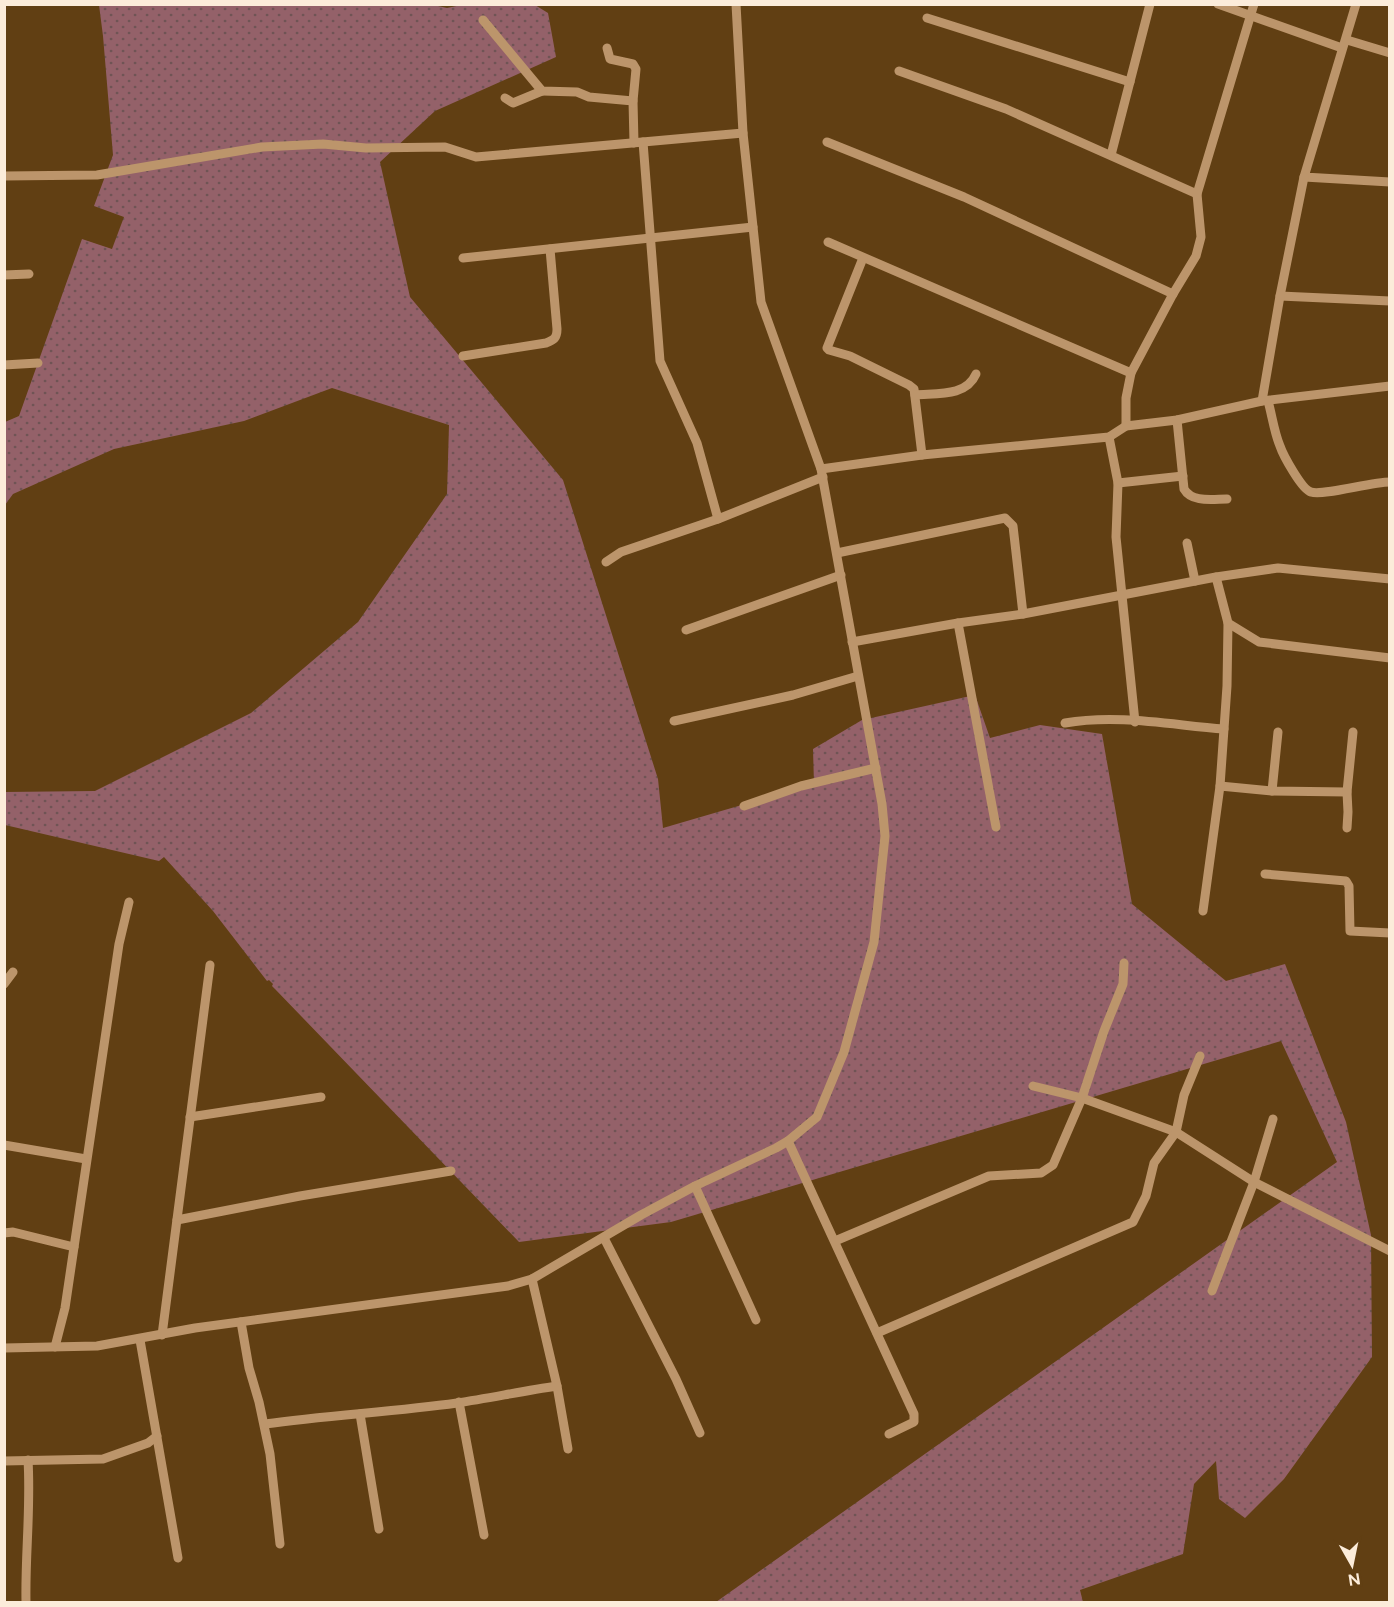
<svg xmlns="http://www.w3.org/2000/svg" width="1394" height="1607" viewBox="0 0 1394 1607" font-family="Figtree,sans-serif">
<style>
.grass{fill:url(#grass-dots)}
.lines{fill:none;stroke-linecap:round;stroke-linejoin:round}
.minor{stroke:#bc956b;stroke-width:9}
</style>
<defs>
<pattern id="grass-dots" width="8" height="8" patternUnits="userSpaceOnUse" patternTransform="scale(1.5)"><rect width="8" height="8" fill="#946169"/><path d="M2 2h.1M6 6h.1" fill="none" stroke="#705455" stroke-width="1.8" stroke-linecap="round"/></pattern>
</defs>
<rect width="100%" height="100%" fill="#613f13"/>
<path class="grass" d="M 429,4 L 447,8 L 466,4 L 535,5 L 548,13 L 556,57 L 435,111 L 380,162 L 410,297 L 563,480 L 658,779 L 663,828 L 814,784 L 813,749 L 862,720 L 975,695 L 990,738 L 1040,725 L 1102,734 L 1132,904 L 1226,981 L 1285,964 L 1346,1122 L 1371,1235 L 1372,1357 L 1284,1479 L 1245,1518 L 1219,1499 L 1216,1461 L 1194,1484 L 1183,1554 L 1080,1590 L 1083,1602 L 716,1602 L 1337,1162 L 1281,1041 L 671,1222 L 519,1242 L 275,989 L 272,986 L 273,984 L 269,980 L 267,981 L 213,911 L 164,857 L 159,861 L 5,825 L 5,792 L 95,791 L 251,713 L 358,622 L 447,494 L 449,425 L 332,388 L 244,421 L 114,449 L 13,494 L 5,505 L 5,422 L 19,416 L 82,239 L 112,249 L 124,217 L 94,206 L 113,155 L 103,36 L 99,5 Z"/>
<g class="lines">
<g class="minor">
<path d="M 1218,4 L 1342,48"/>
<path d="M 1356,4 L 1304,177 L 1390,182"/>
<path d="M 927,18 L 1130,82"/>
<path d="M 483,20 L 542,91 L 577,92 L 589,97 L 633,101 L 634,143"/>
<path d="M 1347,40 L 1390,53"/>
<path d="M 607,48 L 610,59 L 633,64 L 636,69 L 633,101"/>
<path d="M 899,71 L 1006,109 L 1197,194"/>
<path d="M 505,98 L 513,103 L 542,91"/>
<path d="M 643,142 L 660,361 L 697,443 L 718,519"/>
<path d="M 827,142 L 964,197 L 1173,294"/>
<path d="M 1111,155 L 1150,4"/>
<path d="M 4,176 L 97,175 L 262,147 L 323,144 L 366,148 L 445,147 L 476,157 L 743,133"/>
<path d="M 828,242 L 1131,373"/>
<path d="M 463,258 L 753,227"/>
<path d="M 863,258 L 827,348 L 829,350 L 850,356 L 909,385 L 914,389 L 922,455"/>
<path d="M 4,275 L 29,274"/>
<path d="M 1280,296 L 1390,301"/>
<path d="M 463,356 L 546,343 C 554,340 557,338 557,329 L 550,249"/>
<path d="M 4,365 L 38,363"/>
<path d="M 915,395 C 937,393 966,397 976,374"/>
<path d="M 1262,401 L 1280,296 L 1304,177"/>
<path d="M 1268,401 C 1272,415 1274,432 1280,446 C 1283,455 1302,490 1311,492 C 1323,496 1371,482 1390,482"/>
<path d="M 1177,420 L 1184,489 C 1192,503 1213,499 1227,499"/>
<path d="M 1126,426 L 1126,398 L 1131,373 L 1173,294 L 1196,256 L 1201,237 L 1197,194 L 1254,4"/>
<path d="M 1109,437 L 1118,483 L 1116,537 L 1135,722"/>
<path d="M 821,469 L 922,455 L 1109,437 L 1126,426 L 1177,420 L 1262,401 L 1390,386"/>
<path d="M 1118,483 L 1183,476"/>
<path d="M 1187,543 L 1195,581"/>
<path d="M 837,553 L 1005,518 L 1013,526 L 1023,614"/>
<path d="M 606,562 L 621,552 L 718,519 L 823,477"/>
<path d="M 958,623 L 996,827"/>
<path d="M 1228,623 L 1259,642 L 1390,658"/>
<path d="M 686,630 L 841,575"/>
<path d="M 852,642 L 958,623 L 1023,614 L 1216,577 L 1278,568 L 1390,579"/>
<path d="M 674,721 L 793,695 L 858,676"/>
<path d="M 1065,723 C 1118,714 1171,725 1224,729"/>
<path d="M 1220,786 L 1272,791 L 1347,792"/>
<path d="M 1272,791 L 1278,732"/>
<path d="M 744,806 L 801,786 L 876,768"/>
<path d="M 1347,828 L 1348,812 L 1347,792 L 1353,732"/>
<path d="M 1265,874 L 1346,881 L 1349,886 L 1350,931 L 1390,933"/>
<path d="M 1203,911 L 1220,786 L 1227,686 L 1228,623 L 1216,577"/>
<path d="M 4,984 L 13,972"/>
<path d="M 1033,1086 L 1082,1098 L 1176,1132 L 1254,1182 L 1390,1251"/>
<path d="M 190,1117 L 321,1097"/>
<path d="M 788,1141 L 914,1414 L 914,1422 L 889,1434"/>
<path d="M 4,1145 L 86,1159"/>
<path d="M 695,1186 L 756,1320"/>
<path d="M 177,1220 L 300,1196 L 451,1171"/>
<path d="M 4,1233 L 13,1232 L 74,1247"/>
<path d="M 604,1238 L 676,1379 L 700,1433"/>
<path d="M 835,1241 L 989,1176 L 1041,1173 L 1053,1165 L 1082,1098 L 1104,1031 L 1123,984 L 1124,963"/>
<path d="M 532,1279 L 557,1386 L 568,1449"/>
<path d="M 1212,1291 L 1254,1182 L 1273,1119"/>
<path d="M 241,1322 L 249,1368 L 259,1402 L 270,1454 L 280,1544"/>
<path d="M 877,1333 L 1133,1222 L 1146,1196 L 1154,1163 L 1176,1132 L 1184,1095 L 1200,1056"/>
<path d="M 162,1335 L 210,965"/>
<path d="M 140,1340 L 178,1558"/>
<path d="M 55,1347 L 65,1308 L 119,944 L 129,902"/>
<path d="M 4,1348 L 97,1346 L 195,1328 L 508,1286 L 532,1279 L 641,1215 L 695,1186 L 776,1148 L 788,1141 L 817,1117 L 844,1052 L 874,942 L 885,836 L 882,804 L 821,469 L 761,302 L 743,133 L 736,4"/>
<path d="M 459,1402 L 484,1535"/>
<path d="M 360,1414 L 379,1529"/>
<path d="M 265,1424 C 328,1415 393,1412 457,1403 C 490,1398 523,1391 557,1386"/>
<path d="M 4,1461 L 103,1459 L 148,1443 L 157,1436"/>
<path d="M 26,1602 C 25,1555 31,1508 28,1460"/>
</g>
</g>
<rect width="1394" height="1607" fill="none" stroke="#fcecda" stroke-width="12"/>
<g transform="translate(1352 1565) rotate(171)" stroke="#613f13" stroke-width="4.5" paint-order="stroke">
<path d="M0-4.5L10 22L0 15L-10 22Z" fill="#fcecda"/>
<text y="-9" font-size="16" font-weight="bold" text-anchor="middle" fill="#fcecda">N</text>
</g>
</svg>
